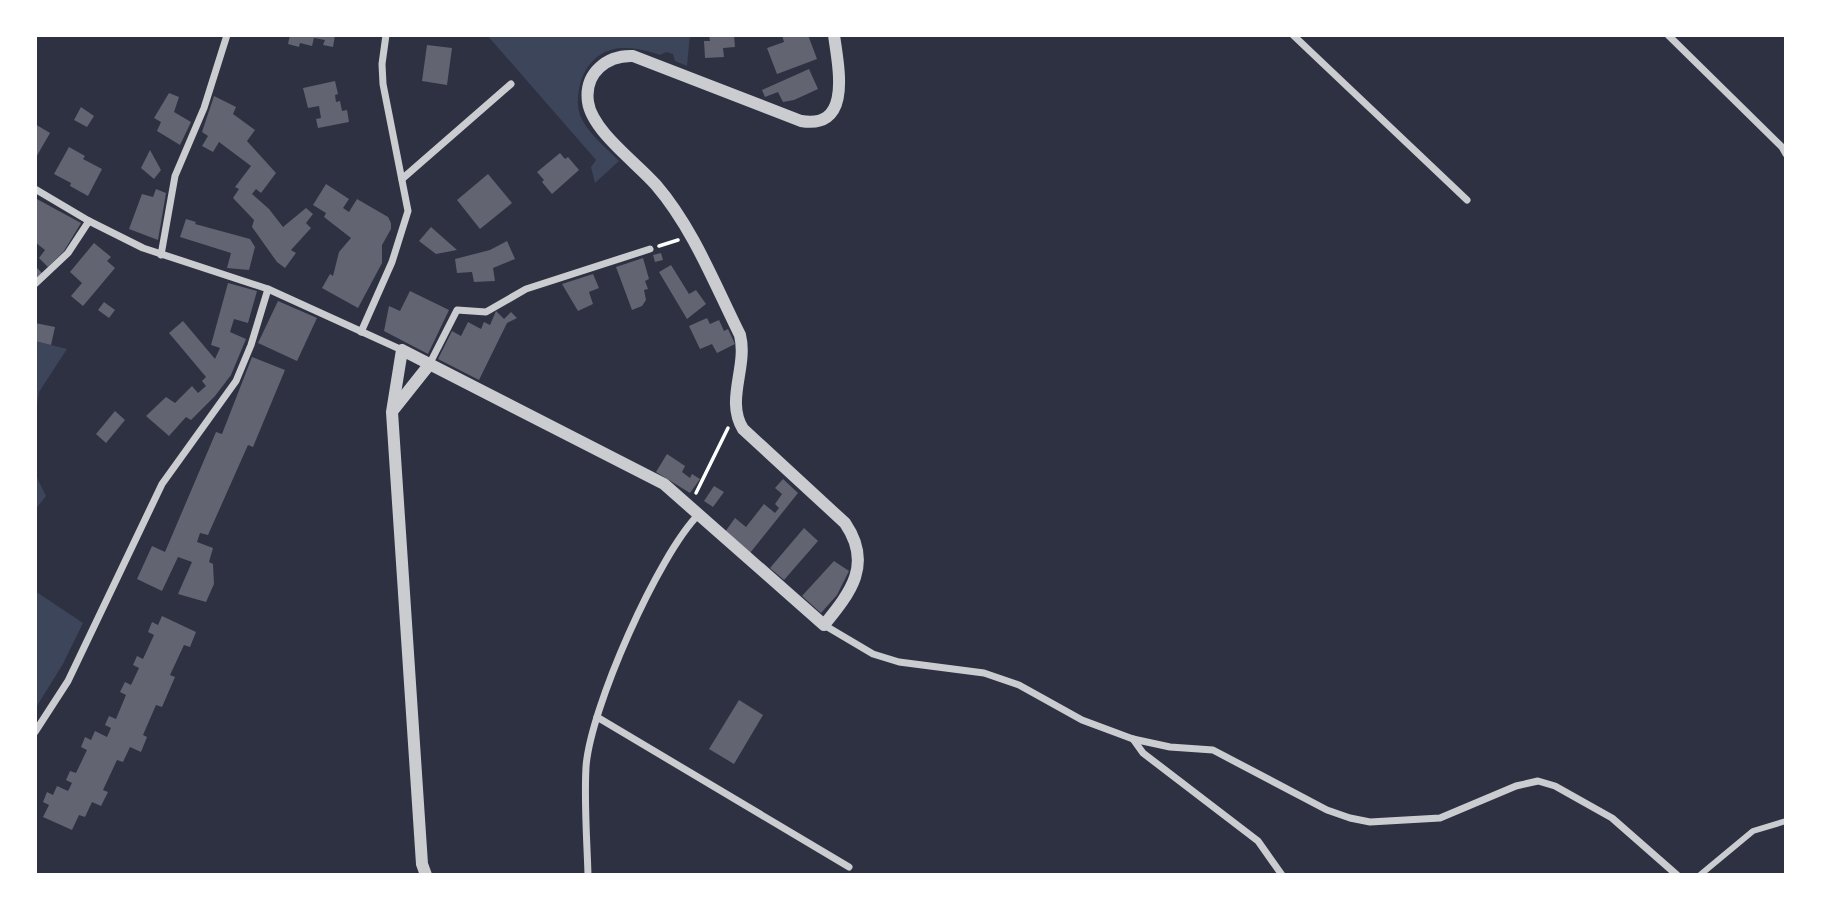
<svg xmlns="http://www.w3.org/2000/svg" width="1821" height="910" viewBox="0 0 1821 910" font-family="Manrope,sans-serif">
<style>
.green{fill:#3c4559}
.building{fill:#626471}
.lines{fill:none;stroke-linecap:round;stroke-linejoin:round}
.path{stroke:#fff;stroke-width:3.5}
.pedestrian{stroke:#caccd0;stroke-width:6}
.minor{stroke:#caccd0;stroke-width:7}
.tertiary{stroke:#caccd0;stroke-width:12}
</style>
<rect width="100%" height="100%" fill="#2d3142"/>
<g class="green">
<path d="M 487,35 L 690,35 L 687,66 L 675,61 L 673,54 L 666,52 L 660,55 C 629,44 597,42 582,78 C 578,90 576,103 580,115 C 587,133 607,148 619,161 L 595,183 L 591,167 L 596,160 Z"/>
<path d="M 35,341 L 67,349 L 39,392 L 35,417 Z"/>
<path d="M 35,474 L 46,496 L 35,510 Z"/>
<path d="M 35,591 L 83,623 L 63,664 L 35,709 Z"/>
</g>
<g class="building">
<path d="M 290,35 L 335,35 L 333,47 L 323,45 L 325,40 L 314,38 L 312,46 L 300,43 L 299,47 L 288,44 Z"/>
<path d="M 709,35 L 734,35 L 735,47 L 723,48 L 724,57 L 705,58 L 704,41 L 710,41 Z"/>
<path d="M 782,35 L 808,35 L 817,59 L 777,74 L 767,48 L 784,42 Z"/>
<path d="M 427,45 L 452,48 L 447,85 L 422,81 Z"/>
<path d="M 809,69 L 818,89 L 794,100 L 783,102 L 778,92 L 765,97 L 762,90 Z"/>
<path d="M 335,81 L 338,94 L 335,95 L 336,102 L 340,101 L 342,111 L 347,110 L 349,122 L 318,128 L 316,119 L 321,118 L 319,106 L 308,108 L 303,88 Z"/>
<path d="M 169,93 L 179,97 L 174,112 L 191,122 L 180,145 L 157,131 L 161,122 L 154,118 Z"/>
<path d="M 214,96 L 236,107 L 233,114 L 255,130 L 247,141 L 276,173 L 261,193 L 256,189 L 252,194 L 269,209 L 283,227 L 306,208 L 313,214 L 306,223 L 311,228 L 291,250 L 296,253 L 285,268 L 277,262 L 252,227 L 254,220 L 233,198 L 239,189 L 235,187 L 251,166 L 219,142 L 213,152 L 202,146 L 208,136 L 202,132 Z"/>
<path d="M 81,107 L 94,116 L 87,127 L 74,120 Z"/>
<path d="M 35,124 L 50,133 L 35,159 Z"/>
<path d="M 69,147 L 85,156 L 83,159 L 102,169 L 88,196 L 70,186 L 71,183 L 54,174 Z"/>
<path d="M 150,150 L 161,170 L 154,179 L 141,168 Z"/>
<path d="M 560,153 L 565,159 L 568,157 L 579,170 L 552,194 L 542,182 L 544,180 L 537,172 Z"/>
<path d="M 488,174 L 512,203 L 480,229 L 457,200 Z"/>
<path d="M 326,184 L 349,199 L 343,208 L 349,212 L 357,199 L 388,217 L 391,223 L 391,229 L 382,245 L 382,263 L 358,308 L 322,288 L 330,274 L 333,276 L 339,252 L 351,238 L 324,217 L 326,213 L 313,205 Z"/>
<path d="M 156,189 L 166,193 L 158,240 L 129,229 L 142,194 L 153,197 Z"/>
<path d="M 35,198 L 81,223 L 64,251 L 48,267 L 39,258 L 45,250 L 35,242 Z"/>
<path d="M 186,219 L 196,222 L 195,224 L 250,239 L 255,247 L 249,270 L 227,268 L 231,253 L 180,237 Z"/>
<path d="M 431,227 L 457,250 L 436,254 L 419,241 Z"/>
<path d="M 507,241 L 515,259 L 493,268 L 495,281 L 474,282 L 472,272 L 457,273 L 455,259 L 490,250 Z"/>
<path d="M 94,243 L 111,257 L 107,261 L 115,268 L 83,306 L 71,296 L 82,283 L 70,272 Z"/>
<path d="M 661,253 L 663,260 L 655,262 L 653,255 Z"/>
<path d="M 643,258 L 649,279 L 645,281 L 648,289 L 644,290 L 646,300 L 642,306 L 632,310 L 616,267 Z"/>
<path d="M 671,265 L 689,294 L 696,290 L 706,304 L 687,319 L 659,272 Z"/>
<path d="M 35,266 L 42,273 L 35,280 Z"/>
<path d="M 593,274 L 599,288 L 589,292 L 593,304 L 578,311 L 562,284 Z"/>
<path d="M 228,283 L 257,291 L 248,323 L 234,319 L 230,332 L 246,339 L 231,375 L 215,396 L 191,420 L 186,417 L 169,436 L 146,416 L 166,397 L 175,403 L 192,386 L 198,393 L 206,386 L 202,381 L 206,377 L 169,333 L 183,321 L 215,359 L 220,348 L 211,345 Z"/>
<path d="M 410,291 L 449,310 L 428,354 L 384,331 L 389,306 L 400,311 Z"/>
<path d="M 278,301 L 317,318 L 297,361 L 258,343 Z"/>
<path d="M 104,302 L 115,310 L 109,318 L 98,310 Z"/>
<path d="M 496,311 L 504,319 L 511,312 L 517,318 L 507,323 L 479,380 L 438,359 L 452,331 L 461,336 L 468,322 L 481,329 L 484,322 L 490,325 Z"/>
<path d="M 707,318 L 710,324 L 719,320 L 724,331 L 728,329 L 735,344 L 717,353 L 712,344 L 700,349 L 689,326 Z"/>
<path d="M 35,323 L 55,327 L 51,345 L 35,341 Z"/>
<path d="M 252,357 L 285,370 L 253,447 L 248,445 L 208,535 L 200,533 L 197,542 L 213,548 L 209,562 L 213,564 L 214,584 L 206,602 L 178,594 L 192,562 L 178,557 L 162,591 L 137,579 L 152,546 L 165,552 L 216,432 L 222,434 Z"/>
<path d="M 115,411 L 125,420 L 106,443 L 96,434 Z"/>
<path d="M 667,454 L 685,466 L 682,472 L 690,478 L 692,474 L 700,479 L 690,493 L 656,472 Z"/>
<path d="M 783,479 L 798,493 L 750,553 L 725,532 L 735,518 L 746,527 L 764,504 L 775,513 L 779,508 L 775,504 L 782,494 L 775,488 Z"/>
<path d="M 714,486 L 724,492 L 713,507 L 704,501 Z"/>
<path d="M 804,528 L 818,541 L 784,580 L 770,568 Z"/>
<path d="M 834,561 L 849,571 L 837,595 L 821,613 L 802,596 Z"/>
<path d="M 162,616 L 196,632 L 190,647 L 184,645 L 170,675 L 175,677 L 162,707 L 156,705 L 143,735 L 147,737 L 141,752 L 130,747 L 123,762 L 117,760 L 103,790 L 108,792 L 101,806 L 92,802 L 85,817 L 79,815 L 72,830 L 43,817 L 49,805 L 43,802 L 47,792 L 53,795 L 57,786 L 68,791 L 72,783 L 66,780 L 70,771 L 76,773 L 87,750 L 81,747 L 85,737 L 91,740 L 95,731 L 107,737 L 111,728 L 105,725 L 109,716 L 116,719 L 126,695 L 120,692 L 125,682 L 131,685 L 139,668 L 133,665 L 137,656 L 143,659 L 154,635 L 148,632 L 152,622 L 158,625 Z"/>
<path d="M 739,700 L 763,715 L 734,764 L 709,749 Z"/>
</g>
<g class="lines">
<g class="path">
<path d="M 659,246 L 678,240"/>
<path d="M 696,493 L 728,428"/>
</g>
<path class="pedestrian" d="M 1700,875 L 1753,831 L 1786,821"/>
<g class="minor">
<path d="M 1293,35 L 1467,200"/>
<path d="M 1668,35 L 1782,147 L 1786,154"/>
<path d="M 402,179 L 511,84"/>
<path d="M 35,189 L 89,221 L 143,248 L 268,289 L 402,350"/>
<path d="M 161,255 L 175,176 L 204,108 L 227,35"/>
<path d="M 35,284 L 68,253 L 89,221"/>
<path d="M 361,332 L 392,262 L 408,211 L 383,84 L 382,64 L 386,35"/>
<path d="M 429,365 L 457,310 L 486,312 L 526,289 L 650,249"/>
<path d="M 824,625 L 873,654 L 899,662 L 984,673 L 1019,685 L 1082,720 L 1133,739 L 1170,747 L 1213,750 L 1327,810 L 1350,818 L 1370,822 L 1440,818 L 1516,786 L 1538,781 L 1555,786 L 1612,818 L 1677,875"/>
<path d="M 597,717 L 849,867"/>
<path d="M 35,732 L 68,681 L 162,484 L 236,381 L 251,345 L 268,289"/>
<path d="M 1133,739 L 1143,753 L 1258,841 L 1282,875"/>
<path d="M 588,875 C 587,840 584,803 586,767 C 590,709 658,555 699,514"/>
</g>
<g class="tertiary">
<path d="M 394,409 L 429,365"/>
<path d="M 426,875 L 422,864 L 392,412 L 402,350 L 664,484 L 824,625 C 851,592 873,564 845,523 L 743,429 C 725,400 748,367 740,335 C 715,285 693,228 656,185 C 637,163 592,131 588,102 C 584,73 607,55 633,56 L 801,121 C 853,130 838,66 834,35"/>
</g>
</g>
<rect width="1821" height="910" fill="none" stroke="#ffffff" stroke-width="74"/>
</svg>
